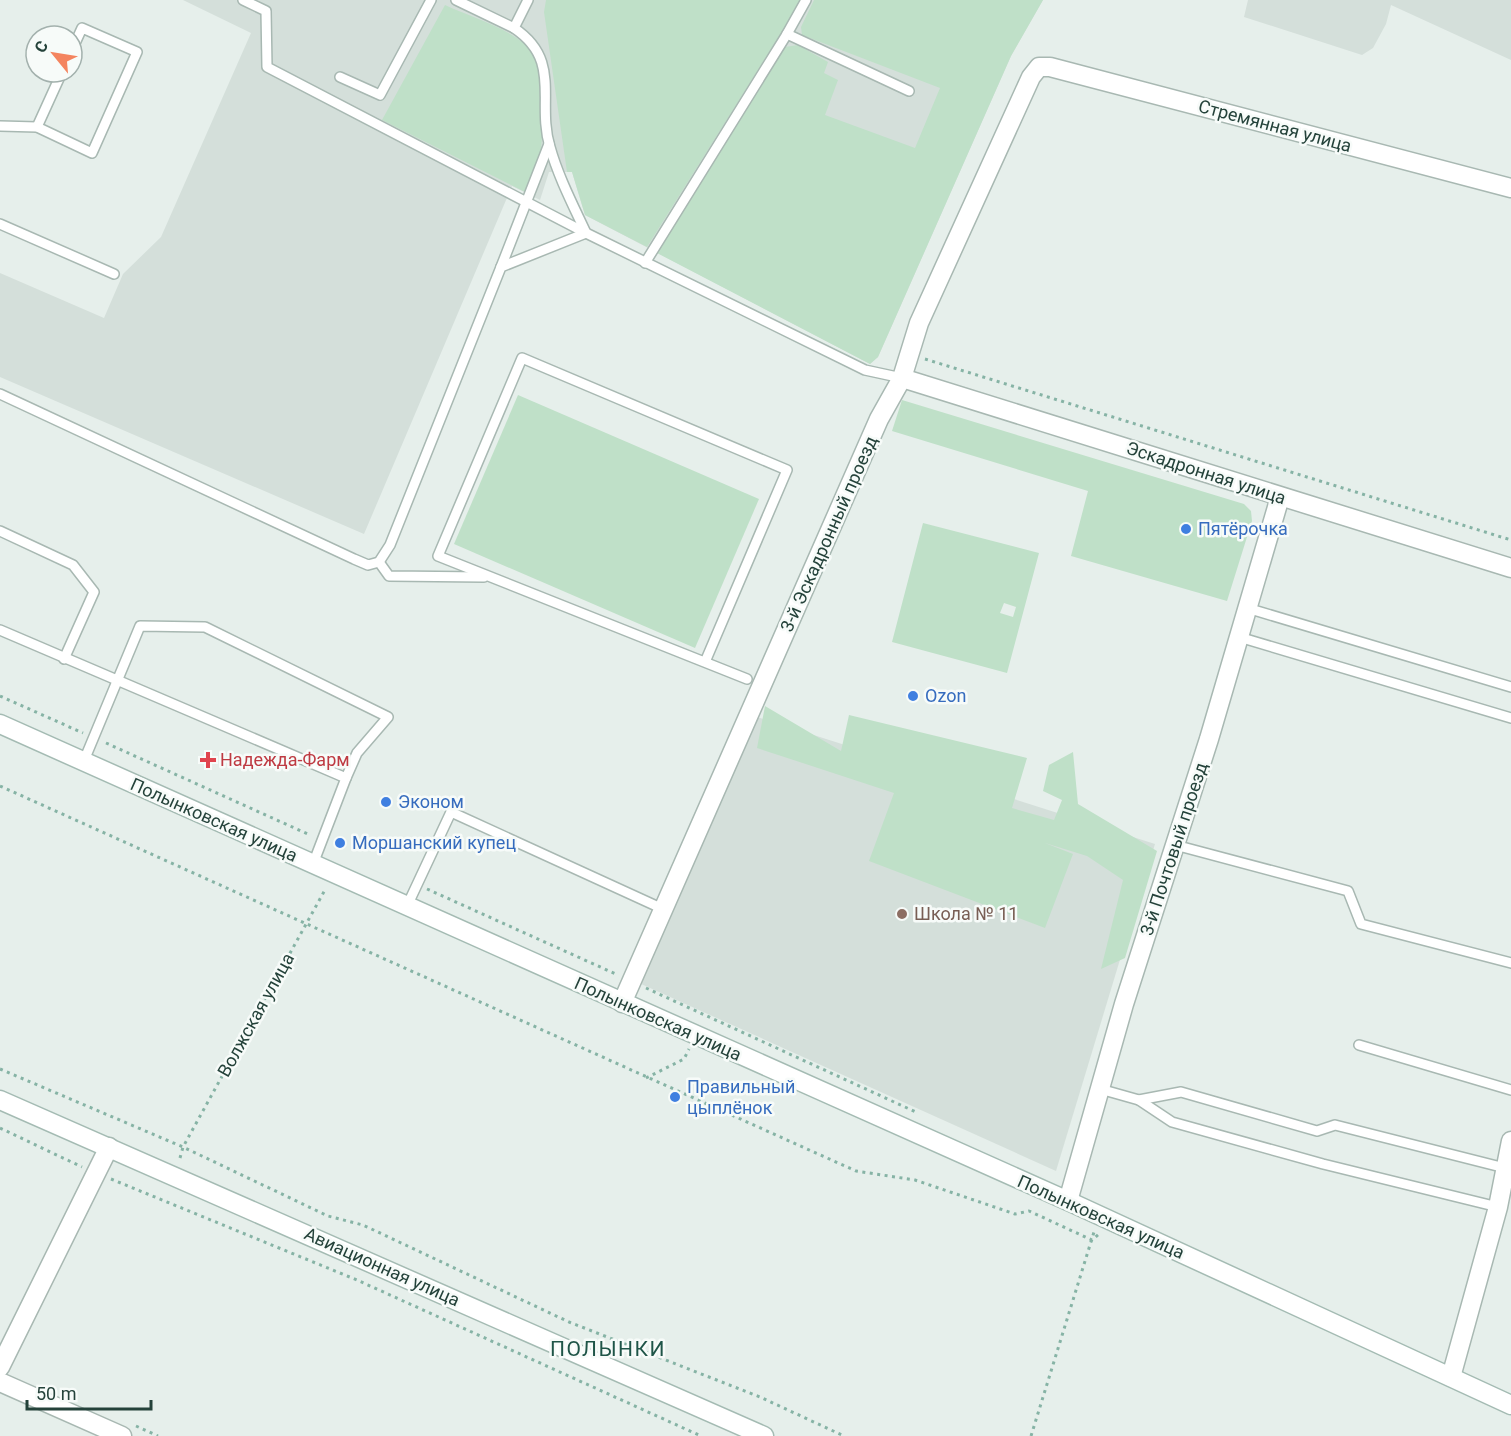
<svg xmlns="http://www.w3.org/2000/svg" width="1511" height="1436" viewBox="0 0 1511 1436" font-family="Roboto,sans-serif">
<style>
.built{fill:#d4dfda}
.green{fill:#bfe0c8;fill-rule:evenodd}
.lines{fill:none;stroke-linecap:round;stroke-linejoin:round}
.lane-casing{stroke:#a8b8b2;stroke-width:12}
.street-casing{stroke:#a8b8b2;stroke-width:21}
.secondary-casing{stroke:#a4bbb3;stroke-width:21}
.path{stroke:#86b3a5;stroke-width:3;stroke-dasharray:3 4.5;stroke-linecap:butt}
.lane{stroke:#fff;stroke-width:9}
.street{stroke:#fff;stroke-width:18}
.secondary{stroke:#fff;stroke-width:18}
.shop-dot{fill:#3f7fe0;stroke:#f7fbf9;stroke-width:2}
.health-dot{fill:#e0444e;stroke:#f7fbf9;stroke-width:2}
.education-dot{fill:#8d6e63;stroke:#f7fbf9;stroke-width:2}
.labels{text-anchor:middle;stroke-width:5;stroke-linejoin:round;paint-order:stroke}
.street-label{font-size:18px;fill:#24423a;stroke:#f7fbf9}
.shop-label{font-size:18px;fill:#366cbe;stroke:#f7fbf9;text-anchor:start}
.health-label{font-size:18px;fill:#be3a42;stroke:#f7fbf9;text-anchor:start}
.education-label{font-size:18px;fill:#785e54;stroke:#f7fbf9;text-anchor:start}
.quarter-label{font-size:21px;letter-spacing:1.5px;fill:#1f5548;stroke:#f7fbf9}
</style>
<rect width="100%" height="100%" fill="#e6efeb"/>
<g class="built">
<path d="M 183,0 L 1043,0 L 1011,56 L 878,357 L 870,364 L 585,215 L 572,172 L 549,172 L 540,200 L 512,186 L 364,534 L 0,377 L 0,273 L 104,318 L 123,274 L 161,237 L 251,33 Z"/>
<path d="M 1248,0 L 1511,0 L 1511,60 L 1391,5 L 1386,24 L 1373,48 L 1362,55 L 1244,17 Z"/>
<path d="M 754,716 L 1155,844 L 1056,1171 L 639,983 Z"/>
</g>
<g class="green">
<path d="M 546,0 L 802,0 L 647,247 L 585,215 L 572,172 L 567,172 L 544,12 Z"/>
<path d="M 814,0 L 1043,0 L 1011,56 L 878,357 L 870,364 L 657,253 L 785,47 L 798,45 L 828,62 L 824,73 L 838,80 L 825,115 L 915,148 L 940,88 L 802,35 L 801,27 Z"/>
<path d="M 445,5 C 471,17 506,27 527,46 C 544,62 544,127 541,149 C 539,164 531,179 527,193 L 382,120 Z"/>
<path d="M 518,395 L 759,499 L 695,648 L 454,544 Z"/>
<path d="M 902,400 L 1244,504 L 1251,511 L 1252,521 L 1227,601 L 1071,556 L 1088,491 L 892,431 Z"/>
<path d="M 923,523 L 1039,553 L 1007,673 L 892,642 ZM 1004,603 L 1016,607 L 1013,617 L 1000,613 Z"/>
<path d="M 765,706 L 841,751 L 849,715 L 1027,758 L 1012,808 L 1054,820 L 1062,800 L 1043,791 L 1049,765 L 1073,752 L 1078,804 L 1157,851 L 1125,958 L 1101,969 L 1123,880 L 1087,856 L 1045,843 L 1073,854 L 1045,928 L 869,861 L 894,793 L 757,748 Z"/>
</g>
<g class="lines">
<defs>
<g id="lane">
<path d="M 243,0 L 266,11 L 267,67 L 586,233"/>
<path d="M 456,0 L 514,28"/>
<path d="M 528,0 L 514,28 C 563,61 536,101 550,147 C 558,176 573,205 586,233 L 865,370 L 902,378"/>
<path d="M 787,34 L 806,0"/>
<path d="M 340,77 L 380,95 L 431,0"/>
<path d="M 0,126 L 37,127 L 92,153 L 137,52 L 82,28 L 72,50"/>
<path d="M 37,127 L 62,72"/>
<path d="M 0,224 L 114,274"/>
<path d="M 645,263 L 787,34 L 909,91"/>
<path d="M 501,267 L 549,144"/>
<path d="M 0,394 L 354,559 L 368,565 L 379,562 L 390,545 L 501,267 L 586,233"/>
<path d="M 0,531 L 73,565 L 94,592 L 64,659"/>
<path d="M 379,562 L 389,576 L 484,577"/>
<path d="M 1247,608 L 1511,687"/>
<path d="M 0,630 L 346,778 L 313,864"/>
<path d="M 1239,637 L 1511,718"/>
<path d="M 705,662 L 787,470 L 522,358 L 438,556 C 541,597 644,638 747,679"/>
<path d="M 83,763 L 140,626 L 205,627 L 388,717 L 357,753 L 346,778"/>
<path d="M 1175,845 L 1348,891 L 1361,924 L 1511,963"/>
<path d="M 407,906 L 451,812 L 663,909"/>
<path d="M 1359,1045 L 1511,1090"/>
<path d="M 1100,1089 L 1139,1100 L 1172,1122 L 1323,1164 L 1498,1207"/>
<path d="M 1139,1100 L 1181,1092 L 1317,1131 L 1335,1125 L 1505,1168"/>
</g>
<g id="street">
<path d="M 902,378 L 1511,568"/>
<path d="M 622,1003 L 879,419 L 902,378 L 919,323 L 1031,77 L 1039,67 L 1050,67 L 1511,188"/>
<path d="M 1068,1201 L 1124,1004 L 1209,739 L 1280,497"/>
<path d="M 0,1367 L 109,1147"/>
<path d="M 1451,1377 L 1498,1207 L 1511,1141"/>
<path d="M 0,1382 L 122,1436"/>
</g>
<g id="secondary">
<path d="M 0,724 L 1068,1201 L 1511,1405"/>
<path d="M 0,1100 L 764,1436"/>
</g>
</defs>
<use href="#lane" class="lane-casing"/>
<use href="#street" class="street-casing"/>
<use href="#secondary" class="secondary-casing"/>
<g class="path">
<path d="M 925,359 L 1511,540"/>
<path d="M 0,696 L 83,733"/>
<path d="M 106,743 L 310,835"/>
<path d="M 0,786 L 856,1171 L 915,1180 L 1015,1214 L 1029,1211 L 1092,1240 L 1100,1233"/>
<path d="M 427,889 L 618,975"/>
<path d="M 646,988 L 918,1113"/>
<path d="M 0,1069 L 183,1147 L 328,1216 L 363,1225 L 569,1322 L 760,1397 L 844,1436"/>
<path d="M 646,1078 L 684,1059 L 689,1049"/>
<path d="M 0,1128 L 82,1167"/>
<path d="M 180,1158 L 183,1147 L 326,888"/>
<path d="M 111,1179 L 357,1280 L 701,1436"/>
<path d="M 136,1426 L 158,1436"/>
<path d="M 1031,1436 L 1094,1232"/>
</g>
<use href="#lane" class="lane"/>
<use href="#street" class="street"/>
<use href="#secondary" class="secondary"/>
</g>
<g class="shop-dot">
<circle cx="1186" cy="529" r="6"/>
<circle cx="913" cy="696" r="6"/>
<circle cx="386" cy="802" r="6"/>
<circle cx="340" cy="843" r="6"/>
<circle cx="675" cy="1097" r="6"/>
</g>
<path class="health-dot" d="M205 751h6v6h6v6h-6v6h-6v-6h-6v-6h6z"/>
<circle class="education-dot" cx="902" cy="914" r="6"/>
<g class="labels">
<g class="street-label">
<text transform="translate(1275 126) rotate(15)" y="6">Стремянная улица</text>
<text transform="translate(1206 473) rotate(18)" y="6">Эскадронная улица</text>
<text transform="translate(829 534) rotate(-66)" y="6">3-й Эскадронный проезд</text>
<text transform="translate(214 820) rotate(24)" y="6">Полынковская улица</text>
<text transform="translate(1174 849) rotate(-72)" y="6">3-й Почтовый проезд</text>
<text transform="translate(256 1015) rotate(-61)" y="6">Волжская улица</text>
<text transform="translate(658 1019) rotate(24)" y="6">Полынковская улица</text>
<text transform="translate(1101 1217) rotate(24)" y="6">Полынковская улица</text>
<text transform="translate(382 1267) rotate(24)" y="6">Авиационная улица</text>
</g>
<g class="shop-label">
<text x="1198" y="535">Пятёрочка</text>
<text x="925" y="702">Ozon</text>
<text x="398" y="808">Эконом</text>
<text x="352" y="849">Моршанский купец</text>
<text x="687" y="1093">Правильный<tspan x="687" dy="21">цыплёнок</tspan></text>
</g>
<g class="health-label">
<text x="220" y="766">Надежда-Фарм</text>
</g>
<g class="education-label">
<text x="914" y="920">Школа № 11</text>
</g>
<g class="quarter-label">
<text x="608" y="1356">ПОЛЫНКИ</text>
</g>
</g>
<g transform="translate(54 54) rotate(300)"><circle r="28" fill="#f7fbf9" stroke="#a3b1ad" stroke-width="1.5"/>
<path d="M0-4.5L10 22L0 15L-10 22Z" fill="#f4845f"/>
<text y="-9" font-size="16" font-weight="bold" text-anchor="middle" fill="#24423a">С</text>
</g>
<path d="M27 1400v9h124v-9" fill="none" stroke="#24423a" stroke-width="3"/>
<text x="36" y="1400" font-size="18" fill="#24423a" stroke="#f7fbf9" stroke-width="4.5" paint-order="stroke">50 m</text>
</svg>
